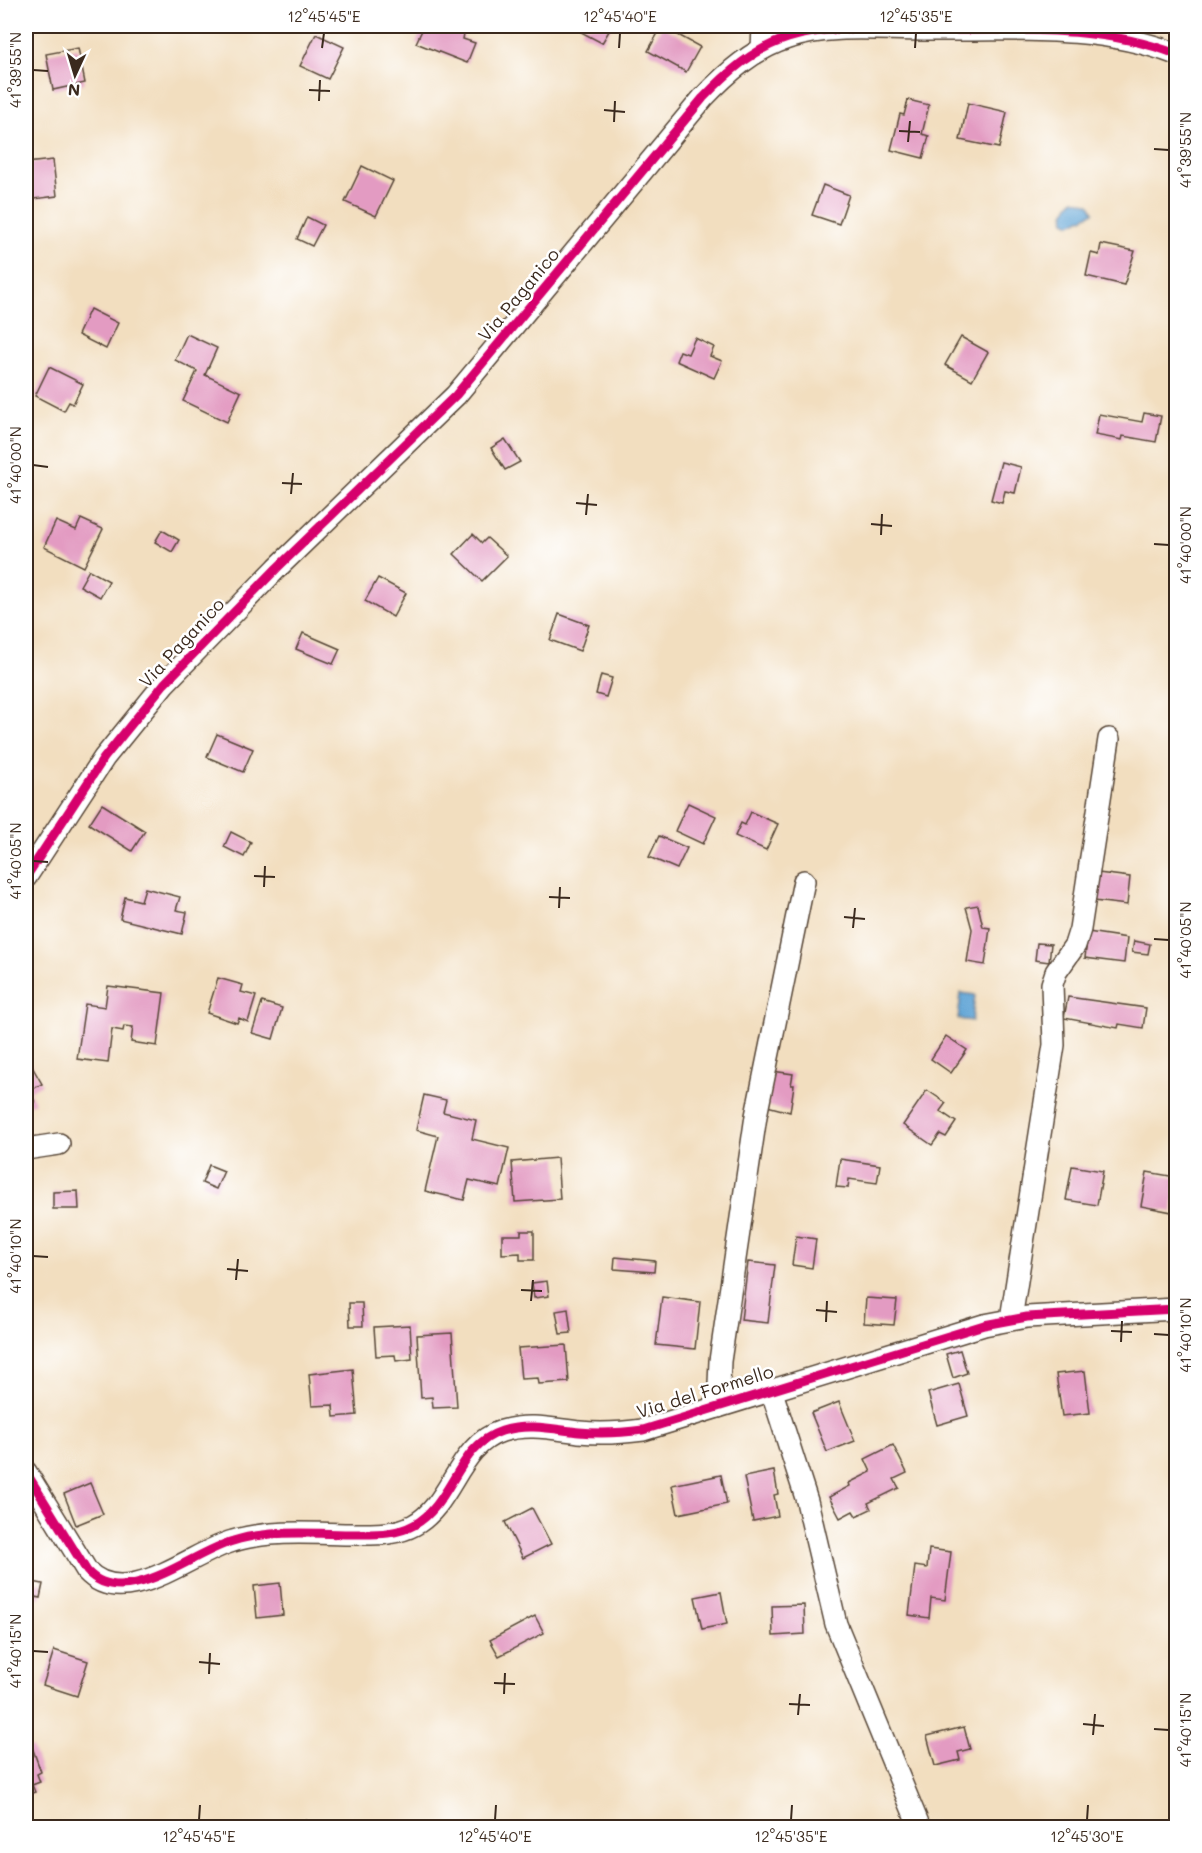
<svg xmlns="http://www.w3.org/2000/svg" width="1202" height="1853" viewBox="0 0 1202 1853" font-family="Mali,sans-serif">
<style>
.water{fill:#62a5d6;stroke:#4e687a;stroke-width:1.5}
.building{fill:#e39bc2}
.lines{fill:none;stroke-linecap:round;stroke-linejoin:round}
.minor-casing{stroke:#564536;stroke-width:24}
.minor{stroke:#fff;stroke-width:21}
.cycleway-casing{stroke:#fff;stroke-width:13}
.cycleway{stroke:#d6006c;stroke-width:9}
.ticks{fill:none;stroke:#3b2a1e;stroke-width:2}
.labels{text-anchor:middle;stroke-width:5;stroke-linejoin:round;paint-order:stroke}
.street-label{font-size:18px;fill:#3b2a1e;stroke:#fff}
.neatline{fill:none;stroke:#3b2a1e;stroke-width:2}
.ticks-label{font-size:15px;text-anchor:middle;fill:#3b2a1e}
</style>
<rect width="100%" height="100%" fill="#fff"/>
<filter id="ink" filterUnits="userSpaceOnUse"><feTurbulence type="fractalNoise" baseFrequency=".0167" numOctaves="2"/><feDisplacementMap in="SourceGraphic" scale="12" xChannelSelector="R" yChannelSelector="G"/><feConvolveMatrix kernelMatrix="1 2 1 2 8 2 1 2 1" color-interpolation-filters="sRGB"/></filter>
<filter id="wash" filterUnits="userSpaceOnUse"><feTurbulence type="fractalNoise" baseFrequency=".008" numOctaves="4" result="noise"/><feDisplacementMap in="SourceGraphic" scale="24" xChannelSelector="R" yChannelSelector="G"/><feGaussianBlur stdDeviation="1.35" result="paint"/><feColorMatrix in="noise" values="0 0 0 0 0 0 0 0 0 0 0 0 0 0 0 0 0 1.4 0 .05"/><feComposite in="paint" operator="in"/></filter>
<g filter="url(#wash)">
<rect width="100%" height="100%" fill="#f2debf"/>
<g class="water">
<path d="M 1075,199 L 1090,204 L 1094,212 L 1071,224 L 1065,221 C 1063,215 1068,203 1075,199 Z"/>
<path d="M 961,993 L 975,995 L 972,1021 L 958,1019 Z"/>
</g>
<g id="blocks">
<g class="building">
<path d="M 424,26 L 448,33 L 449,28 L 464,34 L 463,39 L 475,43 L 467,63 L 416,43 Z"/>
<path d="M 584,26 L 612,26 L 602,43 L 581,32 Z"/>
<path d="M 662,26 L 700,47 L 686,72 L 648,51 Z"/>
<path d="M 316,34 L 344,47 L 328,79 L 300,66 Z"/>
<path d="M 78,48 L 85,83 L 53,90 L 46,54 Z"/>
<path d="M 908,100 L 929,105 L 922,134 L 929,136 L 923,158 L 891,150 L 900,114 L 904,115 Z"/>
<path d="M 968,103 L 1007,112 L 999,148 L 960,140 Z"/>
<path d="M 53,160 L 57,196 L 26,200 L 26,163 Z"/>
<path d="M 362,166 L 393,181 L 376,216 L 345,202 Z"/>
<path d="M 823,185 L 849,195 L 839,224 L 812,215 Z"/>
<path d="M 307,217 L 323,225 L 312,246 L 297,239 Z"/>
<path d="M 1101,244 L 1135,251 L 1124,285 L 1086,276 L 1091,253 L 1099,255 Z"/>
<path d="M 90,309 L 118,323 L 106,349 L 78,335 Z"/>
<path d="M 187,334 L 217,348 L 205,375 L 241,392 L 227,422 L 183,401 L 197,371 L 175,360 Z"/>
<path d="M 961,337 L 988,352 L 972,380 L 945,365 Z"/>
<path d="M 695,338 L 714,347 L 710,356 L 722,361 L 714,378 L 676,361 L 680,351 L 688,354 Z"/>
<path d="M 49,367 L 83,384 L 73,404 L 69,402 L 64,411 L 35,396 Z"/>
<path d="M 1144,413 L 1161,416 L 1156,442 L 1123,436 L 1122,440 L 1095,435 L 1099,414 L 1142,422 Z"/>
<path d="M 505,439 L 520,462 L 505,470 L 491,448 Z"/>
<path d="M 1001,462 L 1021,467 L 1015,493 L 1005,491 L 1002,503 L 991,500 Z"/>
<path d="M 81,519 L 103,529 L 84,567 L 44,547 L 56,521 L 76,530 Z"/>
<path d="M 162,530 L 179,540 L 172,552 L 155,542 Z"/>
<path d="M 473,534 L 482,543 L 487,538 L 507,556 L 482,581 L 454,554 Z"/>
<path d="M 89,570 L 109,581 L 100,597 L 80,586 Z"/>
<path d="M 378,578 L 406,593 L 393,617 L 365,601 Z"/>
<path d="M 559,614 L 589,625 L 580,651 L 550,640 Z"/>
<path d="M 303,633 L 340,649 L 333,664 L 296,649 Z"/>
<path d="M 601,675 L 612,678 L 606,697 L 596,694 Z"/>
<path d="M 217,734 L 253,749 L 243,772 L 207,757 Z"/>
<path d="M 688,803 L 716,816 L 703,844 L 675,831 Z"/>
<path d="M 102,804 L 145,831 L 132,851 L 89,824 Z"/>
<path d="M 751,812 L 778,824 L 766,850 L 735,836 L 741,823 L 745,825 Z"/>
<path d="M 231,832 L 251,842 L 244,857 L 224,847 Z"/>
<path d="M 659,836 L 687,848 L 677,869 L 649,857 Z"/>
<path d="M 1098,873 L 1130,877 L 1127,905 L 1094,901 Z"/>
<path d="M 145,888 L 180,897 L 176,910 L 187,912 L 182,934 L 120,919 L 125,897 L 141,901 Z"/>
<path d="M 978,905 L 983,927 L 990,928 L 985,965 L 967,962 L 972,929 L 966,907 Z"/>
<path d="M 1088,932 L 1127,938 L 1124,963 L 1085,958 Z"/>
<path d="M 1134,941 L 1150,944 L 1148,954 L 1132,952 Z"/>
<path d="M 1037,943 L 1051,944 L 1049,962 L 1035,960 Z"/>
<path d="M 218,978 L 243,985 L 241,992 L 256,996 L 248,1022 L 239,1018 L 237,1023 L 207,1013 Z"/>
<path d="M 108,986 L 164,993 L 157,1046 L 131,1042 L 133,1027 L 124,1026 L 123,1031 L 112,1029 L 108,1063 L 77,1059 L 85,1004 L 105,1007 Z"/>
<path d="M 1068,997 L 1146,1008 L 1143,1028 L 1119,1024 L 1118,1028 L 1064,1018 Z"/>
<path d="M 262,1002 L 282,1008 L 273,1039 L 252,1033 Z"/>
<path d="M 946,1036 L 967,1050 L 951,1073 L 931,1059 Z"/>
<path d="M 30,1063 L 42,1084 L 29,1091 L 35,1102 L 26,1107 L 26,1066 Z"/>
<path d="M 772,1071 L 793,1074 L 791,1085 L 794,1085 L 790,1112 L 767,1106 Z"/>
<path d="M 927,1090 L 946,1103 L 940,1111 L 956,1122 L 946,1137 L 940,1134 L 932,1145 L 903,1125 Z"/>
<path d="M 424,1095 L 446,1100 L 443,1112 L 476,1120 L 472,1139 L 509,1148 L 500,1187 L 469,1180 L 464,1200 L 425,1191 L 438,1136 L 416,1130 Z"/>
<path d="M 557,1158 L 560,1199 L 515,1202 L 512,1162 Z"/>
<path d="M 840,1159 L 880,1165 L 877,1183 L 849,1179 L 848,1188 L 836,1187 Z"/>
<path d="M 209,1165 L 224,1171 L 216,1189 L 202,1183 Z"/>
<path d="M 1072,1166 L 1103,1171 L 1097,1205 L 1066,1200 Z"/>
<path d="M 1147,1172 L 1176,1177 L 1172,1212 L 1141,1206 Z"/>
<path d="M 78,1191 L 79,1209 L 53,1209 L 53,1192 Z"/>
<path d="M 521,1231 L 534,1231 L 534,1260 L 520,1260 L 520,1253 L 502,1254 L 502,1235 L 521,1235 Z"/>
<path d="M 796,1236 L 816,1239 L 812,1268 L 792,1265 Z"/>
<path d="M 615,1257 L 655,1261 L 654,1272 L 614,1269 Z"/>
<path d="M 748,1262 L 775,1265 L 768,1323 L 741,1320 Z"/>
<path d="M 547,1281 L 549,1296 L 534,1298 L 532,1283 Z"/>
<path d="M 662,1297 L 700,1302 L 695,1349 L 656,1345 Z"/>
<path d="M 866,1298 L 897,1300 L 894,1325 L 864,1323 Z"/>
<path d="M 349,1303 L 362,1303 L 363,1326 L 350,1326 Z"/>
<path d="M 568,1309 L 571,1333 L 560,1334 L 556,1311 Z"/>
<path d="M 410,1325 L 412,1359 L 396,1361 L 395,1355 L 376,1356 L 374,1327 Z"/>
<path d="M 452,1333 L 457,1407 L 433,1408 L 432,1397 L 421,1398 L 417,1335 Z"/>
<path d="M 566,1345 L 569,1382 L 539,1384 L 538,1378 L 521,1379 L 518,1348 Z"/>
<path d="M 960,1350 L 967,1373 L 953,1378 L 946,1354 Z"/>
<path d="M 353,1369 L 357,1415 L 334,1417 L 333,1405 L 312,1406 L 309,1374 Z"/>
<path d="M 1085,1371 L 1090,1413 L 1062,1416 L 1056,1374 Z"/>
<path d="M 959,1384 L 968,1416 L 937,1425 L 928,1393 Z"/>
<path d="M 839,1402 L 855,1441 L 827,1452 L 811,1413 Z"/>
<path d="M 893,1445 L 907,1473 L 894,1479 L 899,1488 L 868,1503 L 871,1509 L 856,1516 L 853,1511 L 840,1518 L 829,1497 L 850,1486 L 849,1483 L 871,1472 L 865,1459 Z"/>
<path d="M 774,1471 L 778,1494 L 774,1495 L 778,1516 L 753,1521 L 744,1477 Z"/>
<path d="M 721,1475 L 727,1504 L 678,1514 L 672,1485 Z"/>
<path d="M 90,1483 L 103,1514 L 76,1525 L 64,1494 Z"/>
<path d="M 532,1508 L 551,1544 L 523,1558 L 505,1522 Z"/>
<path d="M 929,1549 L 951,1552 L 945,1600 L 931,1598 L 929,1618 L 909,1615 L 915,1566 L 927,1568 Z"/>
<path d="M 33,1582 L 43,1584 L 40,1598 L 30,1596 Z"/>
<path d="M 280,1583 L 283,1615 L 257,1618 L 254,1586 Z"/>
<path d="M 721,1592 L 727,1624 L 702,1629 L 695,1597 Z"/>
<path d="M 804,1605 L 805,1634 L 773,1636 L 772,1606 Z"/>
<path d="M 535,1616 L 544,1633 L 499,1656 L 490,1640 Z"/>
<path d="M 54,1650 L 88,1661 L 77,1696 L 43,1685 Z"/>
<path d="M 964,1727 L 970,1749 L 958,1752 L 960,1760 L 935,1766 L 927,1736 Z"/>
<path d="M 32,1747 L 41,1772 L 37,1774 L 40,1782 L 32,1785 L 35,1792 L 26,1795 L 26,1749 Z"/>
<path d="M 305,1820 L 305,1828 L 272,1828 L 271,1824 Z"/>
</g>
</g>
</g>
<g filter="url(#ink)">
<use href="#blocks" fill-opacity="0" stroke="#564536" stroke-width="1.5"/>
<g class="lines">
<defs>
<g id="minor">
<path d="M 762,49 L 763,26"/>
<path d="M 26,877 L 104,758 L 164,684 L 277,568 L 456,395 L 703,98 C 727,73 753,49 788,38 C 831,24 879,30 924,30 C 1008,31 1096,23 1176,54"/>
<path d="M 26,1149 L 59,1144"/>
<path d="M 1011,1319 L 1054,1045 L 1052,984 L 1056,972 L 1075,945 L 1080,929 L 1109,739"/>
<path d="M 771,1389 L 807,1501 L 836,1624 L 920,1828"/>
<path d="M 718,1407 L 720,1361 L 756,1116 L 804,881"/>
<path d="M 26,1472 L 87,1571 C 125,1612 192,1552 233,1541 C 271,1529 316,1534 356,1534 C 375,1534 396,1535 414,1525 C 453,1504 457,1445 502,1431 C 528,1423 553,1429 579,1432 C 600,1434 621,1433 643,1430 L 984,1325 L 1027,1317 L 1176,1309"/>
</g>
</defs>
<use href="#minor" class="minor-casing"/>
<use href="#minor" class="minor"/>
<defs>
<g id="cycleway">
<path d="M 26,877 L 104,758 L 164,684 L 277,568 L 456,395 L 703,98 C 727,73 753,49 788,38 C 831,24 879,30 924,30 C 1008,31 1096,23 1176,54"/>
<path d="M 26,1472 L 87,1571 C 125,1612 192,1552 233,1541 C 271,1529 316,1534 356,1534 C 375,1534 396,1535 414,1525 C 453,1504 457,1445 502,1431 C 528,1423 553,1429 579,1432 C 600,1434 621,1433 643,1430 L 984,1325 L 1027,1317 L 1176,1309"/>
</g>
</defs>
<use href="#cycleway" class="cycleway-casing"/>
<use href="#cycleway" class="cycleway"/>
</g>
</g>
<path class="ticks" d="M 322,48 L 324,33M 619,48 L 620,33M 915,48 L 916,33M 33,70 L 48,71M 309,90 L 330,91M 319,101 L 320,80M 604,110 L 625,112M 614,122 L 615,101M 899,131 L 920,132M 908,142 L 910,121M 1154,149 L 1169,150M 33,465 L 48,467M 282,483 L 302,484M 291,494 L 293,473M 576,503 L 597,505M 586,515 L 588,494M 871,524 L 892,526M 881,535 L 882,514M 1154,544 L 1169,545M 33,861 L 48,862M 254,876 L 275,877M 264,887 L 265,866M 549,897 L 570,898M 559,908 L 560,887M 844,917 L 865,919M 853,928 L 855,908M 1154,939 L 1169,940M 33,1256 L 48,1257M 227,1269 L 248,1271M 236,1280 L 238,1259M 521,1290 L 542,1291M 531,1301 L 533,1280M 816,1310 L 837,1312M 826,1322 L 827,1301M 1111,1331 L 1132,1332M 1154,1334 L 1169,1335M 1121,1342 L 1122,1321M 33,1651 L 48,1652M 199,1662 L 220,1664M 209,1674 L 210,1653M 494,1683 L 515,1684M 504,1694 L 505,1673M 789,1704 L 810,1705M 798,1715 L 800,1694M 1083,1724 L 1104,1726M 1154,1729 L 1169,1730M 1093,1735 L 1095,1714M 199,1820 L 200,1805M 495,1820 L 496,1805M 791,1820 L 792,1805M 1087,1820 L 1088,1805"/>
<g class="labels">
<g class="street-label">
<text transform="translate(519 295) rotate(-50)" y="6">Via Paganico</text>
<text transform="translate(182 643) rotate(-47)" y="6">Via Paganico</text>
<text transform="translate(705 1392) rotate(-17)" y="6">Via del Formello</text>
</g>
</g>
<rect width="1202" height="1853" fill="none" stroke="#fff" stroke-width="66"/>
<g transform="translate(75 75) rotate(184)" stroke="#ffffff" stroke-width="4.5" paint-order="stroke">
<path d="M0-4.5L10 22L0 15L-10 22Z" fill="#3b2a1e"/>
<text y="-9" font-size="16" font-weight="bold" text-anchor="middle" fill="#3b2a1e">N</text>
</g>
<rect x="33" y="33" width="1136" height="1787" class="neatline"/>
<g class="ticks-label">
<text x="324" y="22">12°45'45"E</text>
<text x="620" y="22">12°45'40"E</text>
<text x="916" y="22">12°45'35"E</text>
<text transform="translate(16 70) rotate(-90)" y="5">41°39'55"N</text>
<text transform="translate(1186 150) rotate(-90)" y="5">41°39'55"N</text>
<text transform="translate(16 465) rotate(-90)" y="5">41°40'00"N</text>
<text transform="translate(1186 545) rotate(-90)" y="5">41°40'00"N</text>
<text transform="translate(16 861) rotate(-90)" y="5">41°40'05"N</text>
<text transform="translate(1186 940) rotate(-90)" y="5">41°40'05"N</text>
<text transform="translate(16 1256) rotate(-90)" y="5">41°40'10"N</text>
<text transform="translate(1186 1335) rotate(-90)" y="5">41°40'10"N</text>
<text transform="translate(16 1651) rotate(-90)" y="5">41°40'15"N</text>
<text transform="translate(1186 1730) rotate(-90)" y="5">41°40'15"N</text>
<text x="199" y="1842">12°45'45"E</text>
<text x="495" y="1842">12°45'40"E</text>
<text x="791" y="1842">12°45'35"E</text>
<text x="1087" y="1842">12°45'30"E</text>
</g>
</svg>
